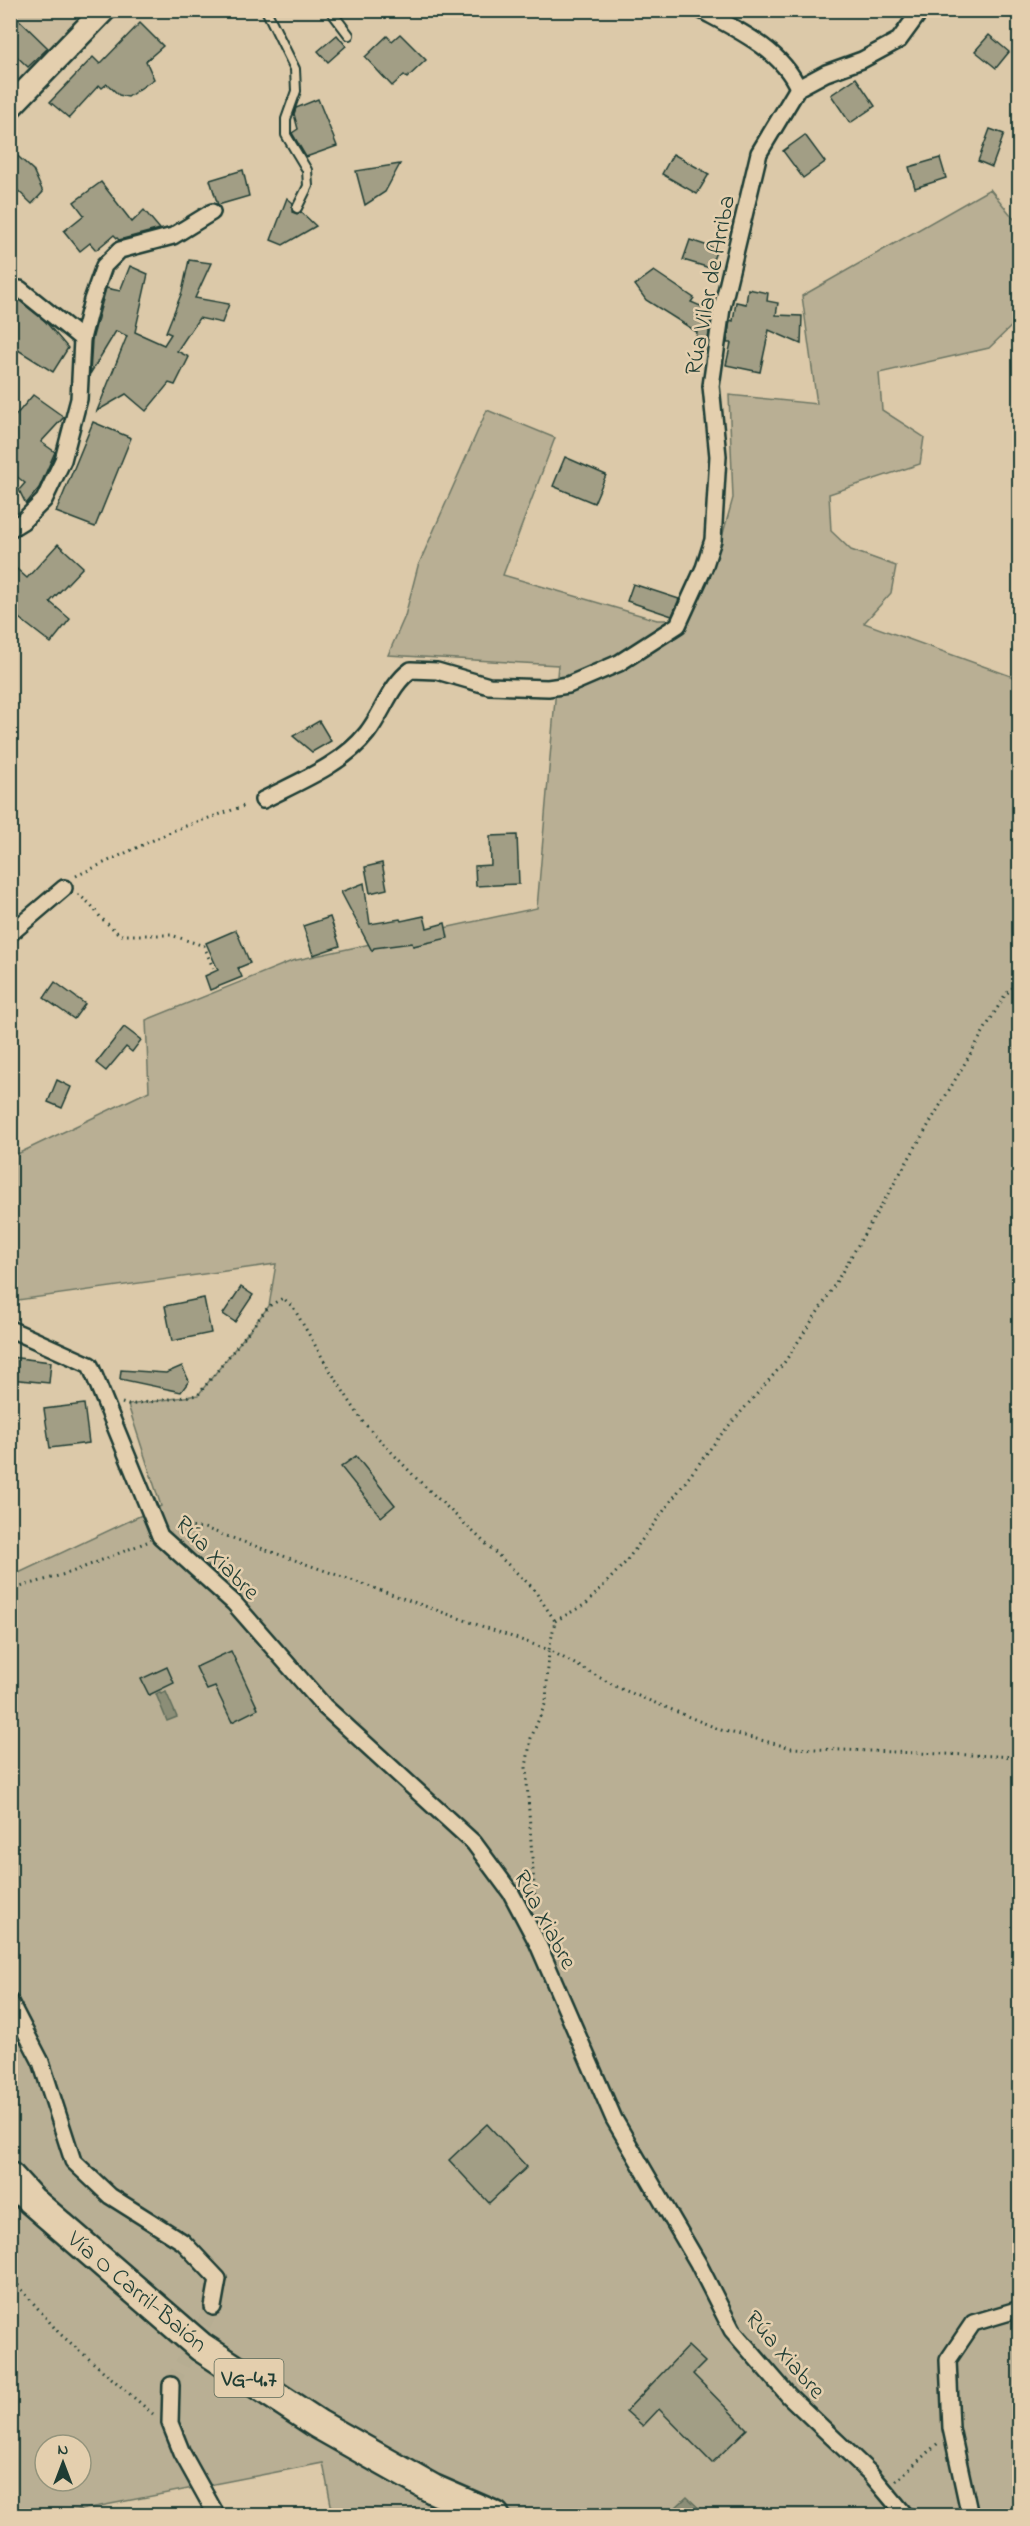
<svg xmlns="http://www.w3.org/2000/svg" width="1030" height="2526" viewBox="0 0 1030 2526" font-family="'Indie Flower',sans-serif">
<style>
.built{fill:#cbbc9e}
.green{fill:#b9af94;stroke:#6c7664;stroke-width:1.5;fill-rule:evenodd}
.water{fill:#8c8e77;stroke:#606e5c;stroke-width:1.5}
.building{fill:#a29e85;stroke:#1f3d34;stroke-width:1.5}
.lines{fill:none;stroke-linecap:round;stroke-linejoin:round}
.street-tunnel{stroke:#b6ad92;stroke-width:15;stroke-dasharray:15 8;stroke-linecap:butt}
.lane-casing{stroke:#1f3d34;stroke-width:12}
.street-casing{stroke:#1f3d34;stroke-width:20}
.secondary-casing{stroke:#1f3d34;stroke-width:27}
.highway-casing{stroke:#1f3d34;stroke-width:33}
.path{stroke:#1f3d34;stroke-width:3;stroke-dasharray:1.5 4.5;stroke-linecap:butt}
.lane{stroke:#e4cfae;stroke-width:8}
.street{stroke:#e4cfae;stroke-width:15}
.secondary{stroke:#e4cfae;stroke-width:22}
.highway{stroke:#e4cfae;stroke-width:28}
.labels{text-anchor:middle;stroke-width:5;stroke-linejoin:round;paint-order:stroke}
.shield{fill:#e4cfae;stroke:#5a6959;stroke-width:1.5}
.shield-label{font-size:22px;font-weight:bold;fill:#1f3d34}
.street-label{font-size:24px;fill:#1f3d34;stroke:#e4cfae}
</style>
<rect width="100%" height="100%" fill="#dcc9a9"/>
<filter id="ink" filterUnits="userSpaceOnUse"><feTurbulence type="fractalNoise" baseFrequency=".0167" numOctaves="2"/><feDisplacementMap in="SourceGraphic" scale="12" xChannelSelector="R" yChannelSelector="G"/><feConvolveMatrix kernelMatrix="1 2 1 2 8 2 1 2 1" color-interpolation-filters="sRGB"/></filter>
<g filter="url(#ink)">
<path class="built" d="M 11,11 L 104,11 L 11,107 Z"/>
<path class="green" d="M 990,189 L 1019,225 L 1019,319 L 989,348 L 879,373 L 882,410 L 924,437 L 920,464 L 829,494 L 831,531 L 851,550 L 896,566 L 891,593 L 864,623 L 1019,679 L 1019,2515 L 333,2515 L 323,2463 L 54,2515 L 11,2515 L 10,1577 L 161,1506 L 128,1405 L 198,1395 L 269,1306 L 276,1264 L 11,1301 L 11,1157 L 149,1091 L 146,1020 L 292,961 L 537,908 L 558,665 L 388,655 L 405,616 L 418,566 L 487,410 L 555,438 L 503,575 L 657,620 L 688,620 L 715,562 L 733,498 L 729,395 L 817,404 L 802,296 ZM 45,2445 L 81,2445 L 81,2481 L 45,2481 Z"/>
<g class="water">
<path d="M 160,1692 L 161,1694 L 166,1692 L 177,1717 L 167,1721 L 156,1694 Z"/>
<path d="M 687,2497 L 706,2515 L 683,2515 L 675,2508 Z"/>
</g>
<g class="building">
<path d="M 10,11 L 48,48 L 28,67 L 10,50 Z"/>
<path d="M 140,23 L 163,46 L 146,61 L 154,79 L 128,97 L 119,95 L 107,84 L 102,88 L 99,85 L 69,118 L 50,102 L 93,57 L 100,64 Z"/>
<path d="M 400,34 L 426,60 L 407,78 L 404,75 L 392,86 L 365,57 L 387,36 L 392,41 Z"/>
<path d="M 337,35 L 346,46 L 328,62 L 318,51 Z"/>
<path d="M 989,35 L 1009,52 L 996,68 L 975,51 Z"/>
<path d="M 856,78 L 875,106 L 850,123 L 831,95 Z"/>
<path d="M 318,99 L 337,146 L 306,157 L 292,133 L 298,129 L 294,114 L 296,108 Z"/>
<path d="M 990,129 L 1004,134 L 992,167 L 978,161 Z"/>
<path d="M 805,135 L 825,162 L 803,178 L 783,151 Z"/>
<path d="M 10,149 L 33,170 L 43,192 L 32,204 L 10,183 Z"/>
<path d="M 673,154 L 709,174 L 697,194 L 662,174 Z"/>
<path d="M 940,158 L 946,178 L 915,188 L 909,167 Z"/>
<path d="M 400,164 L 385,192 L 365,205 L 356,171 Z"/>
<path d="M 243,170 L 249,196 L 218,205 L 210,180 Z"/>
<path d="M 101,182 L 132,222 L 144,210 L 160,229 L 119,240 L 114,235 L 96,250 L 90,243 L 80,251 L 64,231 L 84,215 L 74,202 Z"/>
<path d="M 287,198 L 293,203 L 292,212 L 297,214 L 301,212 L 316,226 L 283,245 L 271,240 Z"/>
<path d="M 690,240 L 717,249 L 710,268 L 683,260 Z"/>
<path d="M 189,260 L 211,263 L 195,298 L 229,304 L 222,323 L 199,318 L 177,351 L 189,357 L 175,385 L 169,383 L 146,411 L 126,394 L 97,411 L 127,336 L 116,331 L 90,374 L 92,340 L 106,288 L 120,291 L 130,266 L 148,274 L 135,332 L 164,345 L 171,334 L 166,332 L 182,292 Z"/>
<path d="M 654,271 L 694,298 L 691,302 L 712,311 L 708,340 L 696,339 L 697,332 L 646,300 L 635,285 Z"/>
<path d="M 748,289 L 768,293 L 767,301 L 778,303 L 776,315 L 802,316 L 801,344 L 769,330 L 760,372 L 726,365 L 731,343 L 727,343 L 730,320 L 733,321 L 736,302 L 746,304 Z"/>
<path d="M 10,293 L 45,321 L 68,348 L 53,372 L 10,345 Z"/>
<path d="M 33,395 L 64,417 L 41,442 L 55,452 L 39,488 L 26,504 L 19,490 L 25,483 L 10,471 L 10,422 Z"/>
<path d="M 93,422 L 131,438 L 95,527 L 56,512 Z"/>
<path d="M 565,457 L 606,475 L 594,503 L 553,486 Z"/>
<path d="M 58,544 L 83,567 L 50,602 L 70,619 L 51,643 L 15,615 L 17,613 L 10,606 L 10,563 L 27,578 Z"/>
<path d="M 633,584 L 679,599 L 672,616 L 627,601 Z"/>
<path d="M 319,721 L 331,741 L 312,752 L 293,736 Z"/>
<path d="M 517,835 L 519,884 L 476,886 L 475,866 L 491,865 L 490,836 Z"/>
<path d="M 382,863 L 387,889 L 370,893 L 365,867 Z"/>
<path d="M 364,883 L 370,924 L 400,919 L 401,921 L 424,916 L 427,928 L 445,923 L 448,938 L 413,946 L 412,943 L 374,948 L 372,951 L 341,892 Z"/>
<path d="M 330,917 L 340,946 L 313,955 L 303,926 Z"/>
<path d="M 236,930 L 250,963 L 238,968 L 242,977 L 210,990 L 205,976 L 218,970 L 206,943 Z"/>
<path d="M 55,982 L 85,1004 L 74,1019 L 44,998 Z"/>
<path d="M 124,1027 L 141,1040 L 132,1052 L 126,1047 L 106,1071 L 96,1063 Z"/>
<path d="M 57,1080 L 71,1087 L 62,1108 L 48,1102 Z"/>
<path d="M 241,1287 L 253,1295 L 235,1322 L 223,1314 Z"/>
<path d="M 204,1298 L 211,1333 L 172,1341 L 165,1306 Z"/>
<path d="M 10,1357 L 51,1362 L 49,1383 L 10,1379 Z"/>
<path d="M 182,1366 L 189,1381 L 181,1392 L 120,1379 L 121,1370 L 166,1373 Z"/>
<path d="M 84,1404 L 89,1443 L 50,1448 L 44,1409 Z"/>
<path d="M 356,1456 L 395,1505 L 381,1517 L 341,1467 Z"/>
<path d="M 231,1651 L 258,1709 L 232,1722 L 215,1687 L 207,1690 L 196,1667 Z"/>
<path d="M 167,1667 L 174,1683 L 149,1695 L 141,1679 Z"/>
<path d="M 487,2124 L 527,2167 L 489,2203 L 449,2160 Z"/>
<path d="M 688,2346 L 705,2362 L 693,2374 L 747,2429 L 712,2463 L 659,2409 L 643,2426 L 626,2411 Z"/>
</g>
<g class="lines">
<path class="street-tunnel" d="M 171,2385 L 213,2307"/>
<defs>
<g id="lane">
<path d="M 266,10 L 295,69 L 296,91 L 286,119 L 286,135 L 307,170 L 308,186 L 297,208"/>
<path d="M 330,10 L 349,35"/>
</g>
<g id="street">
<path d="M 701,10 C 736,29 782,50 798,88"/>
<path d="M 20,289 L 82,339"/>
<path d="M 10,529 L 23,521 L 44,500 L 63,460 L 79,399 L 82,339 L 92,300 L 104,266 L 120,250 L 173,236 L 212,212"/>
<path d="M 263,800 C 298,782 342,765 367,733 C 383,713 390,685 411,670 L 437,671 L 489,686 L 548,688 L 568,685 L 619,663 L 678,625 L 704,568 L 713,540 L 718,456 L 711,386 L 722,308 L 759,153 L 798,88 L 826,73 L 862,60 L 899,40 L 921,10"/>
<path d="M 10,934 L 64,888"/>
<path d="M 10,1329 L 90,1365 L 160,1536 L 234,1603 L 324,1706 L 474,1843 L 511,1893 L 537,1942 L 614,2119 L 698,2263 L 732,2330 L 789,2396 L 870,2473 L 906,2516"/>
<path d="M 10,2002 L 41,2062 L 73,2161 L 110,2196 L 183,2242 L 218,2279 L 213,2307"/>
<path d="M 171,2385 L 170,2423 L 182,2453 L 217,2516"/>
<path d="M 970,2516 L 951,2428 L 948,2360 L 973,2323 L 1020,2309"/>
</g>
<path id="secondary" d="M 10,107 L 104,10"/>
<path id="highway" d="M 10,2177 L 31,2200 L 201,2347 L 318,2424 L 433,2489 L 495,2516"/>
</defs>
<use href="#lane" class="lane-casing"/>
<use href="#street" class="street-casing"/>
<use href="#secondary" class="secondary-casing"/>
<use href="#highway" class="highway-casing"/>
<g class="path">
<path d="M 76,876 L 177,829 L 247,805"/>
<path d="M 78,894 L 91,905 L 101,918 L 120,935 L 171,935 L 204,946 L 213,968"/>
<path d="M 122,1403 L 128,1405 L 198,1395 L 269,1306 L 283,1298 L 293,1307 L 326,1364 L 363,1422 L 416,1478 L 533,1588 L 555,1621 L 549,1650 L 619,1688 L 721,1730 L 792,1748 L 1020,1757"/>
<path d="M 175,1529 L 179,1527 L 204,1528 L 549,1650 L 546,1702 L 531,1738 L 526,1767 L 535,1901"/>
<path d="M 10,1590 L 72,1572 L 147,1542"/>
<path d="M 555,1621 L 586,1604 L 624,1564 L 719,1437 L 784,1363 L 825,1301 L 1005,995 L 1020,981"/>
<path d="M 10,2276 L 59,2333 L 153,2414"/>
<path d="M 896,2481 L 938,2443"/>
</g>
<use href="#lane" class="lane"/>
<use href="#street" class="street"/>
<use href="#secondary" class="secondary"/>
<use href="#highway" class="highway"/>
</g>
</g>
<g class="labels">
<rect class="shield" x="214.5" y="2359" width="69" height="38" rx="4.5"/>
<g class="shield-label">
<text x="249" y="2386">VG-4.7</text>
</g>
<g class="street-label">
<text transform="translate(709 285) rotate(-79)" y="8">Rúa Vilar de Arriba</text>
<text transform="translate(218 1557) rotate(45)" y="8">Rúa Xiabre</text>
<text transform="translate(546 1919) rotate(62)" y="8">Rúa Xiabre</text>
<text transform="translate(138 2291) rotate(40)" y="8">Vía O Carril-Baión</text>
<text transform="translate(786 2354) rotate(49)" y="8">Rúa Xiabre</text>
</g>
</g>
<rect width="1030" height="2526" fill="none" stroke="#e4cfae" stroke-width="36"/>
<rect x="18" y="18" width="994" height="2490" fill="none" stroke="#1f3d34" stroke-width="2" filter="url(#ink)"/>
<g transform="translate(63 2463)"><circle r="28" fill="#e4cfae" stroke="#95957d" stroke-width="1.5"/>
<path d="M0-4.5L10 22L0 15L-10 22Z" fill="#1f3d34"/>
<text y="-9" font-size="16" font-weight="bold" text-anchor="middle" fill="#1f3d34">N</text>
</g>
</svg>
